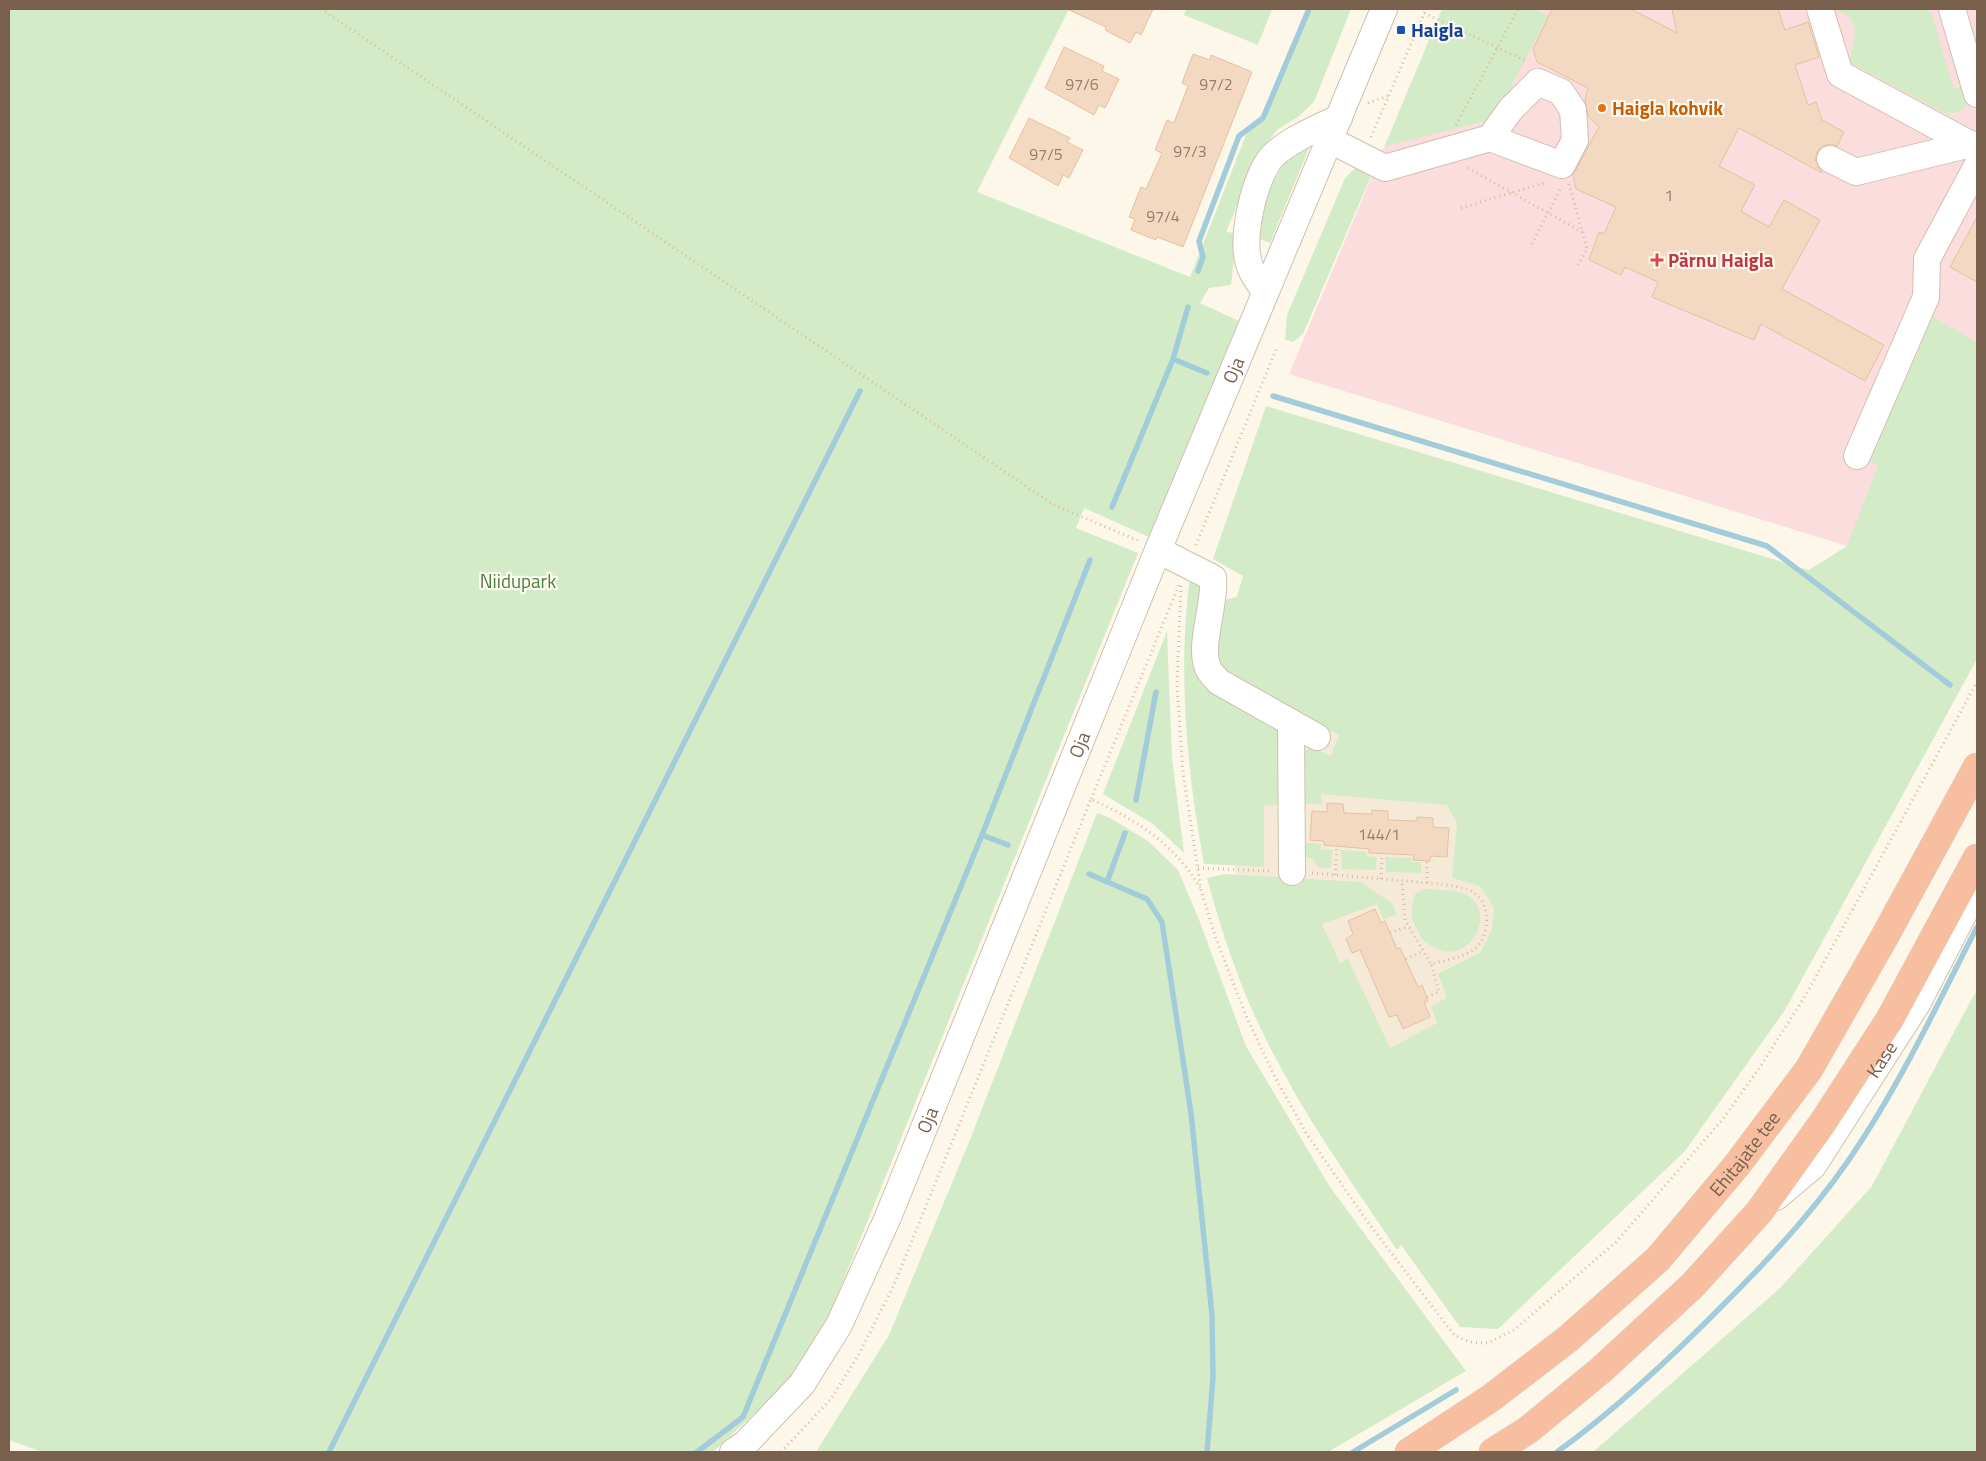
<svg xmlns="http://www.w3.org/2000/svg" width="1986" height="1461" viewBox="0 0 1986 1461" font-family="'Titillium Web',sans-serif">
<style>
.residential{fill:#f5ead8}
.medical{fill:#fbdddd}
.green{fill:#d3ecc7}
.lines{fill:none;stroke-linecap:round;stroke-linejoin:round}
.stream{stroke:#a3ccda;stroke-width:5.5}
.building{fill:#f3d9c1;stroke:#e6c1a1}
.minor-casing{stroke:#d0c0ae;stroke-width:28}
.highway-casing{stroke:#d9d2cd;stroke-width:29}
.path{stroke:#d9bca3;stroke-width:3;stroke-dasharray:1 4;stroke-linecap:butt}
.minor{stroke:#fff;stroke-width:26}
.highway{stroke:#f7bfa0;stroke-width:28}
.transit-dot{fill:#1a4fb4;stroke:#fffbf0;stroke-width:2}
.food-dot{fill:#e8710a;stroke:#fffbf0;stroke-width:2}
.health-dot{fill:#e0444e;stroke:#fffbf0;stroke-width:2}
.labels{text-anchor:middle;stroke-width:4.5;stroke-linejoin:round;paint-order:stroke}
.number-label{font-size:16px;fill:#987e69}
.transit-label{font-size:19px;font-weight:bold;fill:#164399;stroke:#fffbf0;text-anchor:start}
.food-label{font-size:19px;font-weight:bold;fill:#c56008;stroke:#fffbf0;text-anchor:start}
.health-label{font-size:19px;font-weight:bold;fill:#be3a42;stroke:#fffbf0;text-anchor:start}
.street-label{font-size:19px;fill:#79604c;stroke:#fffbf0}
.park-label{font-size:19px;fill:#4f7f43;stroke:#fffbf0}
</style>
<rect width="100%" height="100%" fill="#fdf7ea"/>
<path class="residential" d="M 1239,631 L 1538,838 L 1425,1094 L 1242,896 L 1213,778 Z"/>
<path class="medical" d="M 1442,9 L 1977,9 L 1977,455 L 1847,546 L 1289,374 Z"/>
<g class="green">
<path d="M 9,9 L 1069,9 L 977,192 L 1190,277 L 1246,135 L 1263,118 L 1309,9 L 1351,9 L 1314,102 L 1298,117 L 1277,130 L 1261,150 L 1226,232 L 1237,233 L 1231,285 L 1209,288 L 1200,303 L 1239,321 L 1149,537 L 1084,508 L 1076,528 L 1138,553 L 821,1336 L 782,1388 L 713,1452 L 43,1452 L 9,1440 Z"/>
<path d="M 1186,9 L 1272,9 L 1258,45 L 1184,15 Z"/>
<path d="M 1442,9 L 1536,9 L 1548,16 L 1494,119 L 1385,146 Z"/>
<path d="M 1831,9 L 1930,9 L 1954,89 L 1969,84 C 1970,103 1966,115 1945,113 L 1850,63 C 1852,39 1867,17 1831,9 Z"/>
<path d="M 1304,143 L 1309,148 L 1270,243 L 1259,239 L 1259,211 L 1266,195 L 1284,163 Z"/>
<path d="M 1364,165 L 1371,176 L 1303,334 L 1293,342 L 1285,340 L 1287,315 L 1345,178 L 1355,168 Z"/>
<path d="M 1927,314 L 1977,342 L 1977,659 L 1785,1010 L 1685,1151 L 1498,1329 L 1460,1327 L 1401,1245 L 1397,1250 C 1348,1177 1297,1106 1260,1027 C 1237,979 1221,929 1207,878 L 1225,874 L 1361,882 L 1393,904 L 1396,915 L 1383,919 L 1377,904 L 1322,924 L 1340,963 L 1348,959 L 1390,1048 L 1437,1023 L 1431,1006 L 1447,998 L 1438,974 L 1481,952 L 1492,929 L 1494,908 L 1480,886 L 1452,878 L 1457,823 L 1447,805 L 1321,794 L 1322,804 L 1305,804 L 1303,842 L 1321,844 L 1321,849 L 1333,850 L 1331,868 L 1320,868 L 1311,858 L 1301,856 L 1303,751 L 1313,747 L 1331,756 L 1339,735 L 1236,681 L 1221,666 L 1215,650 L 1224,600 L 1237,597 L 1243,576 L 1213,559 L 1266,406 L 1809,570 L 1847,546 L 1878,465 L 1864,459 Z"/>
<path d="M 1191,580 L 1204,589 L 1197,665 L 1274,724 L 1280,733 L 1282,804 L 1264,806 L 1264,867 L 1204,864 C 1187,772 1178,677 1189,584 Z"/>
<path d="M 1167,631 L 1172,758 L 1184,853 L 1153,824 L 1103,794 Z"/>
<path d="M 1097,813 L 1110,818 L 1148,841 L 1178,870 L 1198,917 L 1246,1046 L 1330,1187 L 1466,1371 L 1328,1452 L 816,1452 L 889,1335 L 971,1137 Z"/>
<path d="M 1341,850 L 1366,852 L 1367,856 L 1377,857 L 1376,870 L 1342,869 Z"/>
<path d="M 1385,857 L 1412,858 L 1411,862 L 1421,862 L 1421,873 L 1386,872 Z"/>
<path d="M 1424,889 C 1434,889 1461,890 1469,896 C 1498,918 1465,969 1432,946 C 1428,943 1423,941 1421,937 C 1411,919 1409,914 1415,894 Z"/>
<path d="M 1977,989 L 1977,1452 L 1593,1452 L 1781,1287 L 1872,1186 Z"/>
</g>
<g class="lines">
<g class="stream">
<path d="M 1198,271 L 1203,257 L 1199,241 L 1239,136 L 1263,118 L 1309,9"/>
<path d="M 1173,359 L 1207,373"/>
<path d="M 1273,396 L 1767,546 L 1950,685"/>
<path d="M 1112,507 L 1173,359 L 1188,307"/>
<path d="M 1136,800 L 1156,692"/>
<path d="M 982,835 L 1008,845"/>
<path d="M 1089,874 L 1147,899 L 1162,922 L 1191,1113 L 1212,1315 L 1213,1378 L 1207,1452"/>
<path d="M 1107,882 L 1125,833"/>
<path d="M 329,1452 L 860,391"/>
<path d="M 697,1452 L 743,1417 L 982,835 L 1090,560"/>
<path d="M 1353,1452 L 1456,1390"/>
<path d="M 1557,1452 C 1618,1408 1673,1356 1726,1302 C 1776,1252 1824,1200 1862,1140 C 1906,1072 1940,999 1977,927"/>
</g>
</g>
<g class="building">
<path d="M 1067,9 L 1153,9 L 1141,35 L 1136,32 L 1130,43 L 1105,30 L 1106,27 Z"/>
<path d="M 1552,9 L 1631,9 L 1677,33 L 1672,9 L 1778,9 L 1785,30 L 1808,22 L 1819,57 L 1795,65 L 1808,105 L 1816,102 L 1822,120 L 1844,132 L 1837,146 L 1829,144 L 1822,146 L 1817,152 L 1815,160 L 1822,173 L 1739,128 L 1719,166 L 1755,185 L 1741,211 L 1769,227 L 1784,200 L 1820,220 L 1782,289 L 1884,345 L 1865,381 L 1761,324 L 1754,340 L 1652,297 L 1658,282 L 1625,267 L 1621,275 L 1589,260 L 1599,232 L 1604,234 L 1616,207 L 1576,189 L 1573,175 L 1599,127 L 1588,116 L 1585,100 L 1588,88 L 1537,62 L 1533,49 Z"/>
<path d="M 1064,47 L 1104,66 L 1102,71 L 1119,79 L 1105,108 L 1099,105 L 1094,115 L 1045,88 Z"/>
<path d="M 1193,54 L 1210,60 L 1211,55 L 1252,72 L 1183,247 L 1157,237 L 1156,240 L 1131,230 L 1135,219 L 1129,217 L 1141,187 L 1146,189 L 1162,153 L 1155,150 L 1167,120 L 1174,123 L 1188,86 L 1182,83 Z"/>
<path d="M 1029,118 L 1070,138 L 1067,142 L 1083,150 L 1069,178 L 1063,175 L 1058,186 L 1009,158 Z"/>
<path d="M 1977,217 L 1977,282 L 1950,267 Z"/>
<path d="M 1327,803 L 1343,804 L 1344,813 L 1372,814 L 1372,810 L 1388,811 L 1388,820 L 1417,821 L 1417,817 L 1433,818 L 1433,827 L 1449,828 L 1447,857 L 1431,856 L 1430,861 L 1413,860 L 1414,855 L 1369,853 L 1369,849 L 1324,845 L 1324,841 L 1310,840 L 1312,811 L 1327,812 Z"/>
<path d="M 1375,909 L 1381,923 L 1385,921 L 1397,949 L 1400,948 L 1418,987 L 1422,985 L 1428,1001 L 1424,1002 L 1430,1017 L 1403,1029 L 1397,1015 L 1389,1017 L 1360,950 L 1352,953 L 1346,939 L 1353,934 L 1348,921 Z"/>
</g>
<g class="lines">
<defs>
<g id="minor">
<path d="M 1820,9 L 1840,74 L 1977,148"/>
<path d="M 1952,9 L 1977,94"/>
<path d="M 1328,139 L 1385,168 L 1490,138 L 1562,165 L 1575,140 L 1573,110 L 1561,92 L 1538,82 L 1511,109 L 1490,138"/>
<path d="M 1830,159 L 1856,172 L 1971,144"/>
<path d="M 1265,292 C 1261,285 1254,277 1251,269 C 1239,243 1253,186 1268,162 C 1279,144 1319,127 1339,118"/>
<path d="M 1857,456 L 1926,297 L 1927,259 L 1977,166"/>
<path d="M 1158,550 L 1213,578 C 1216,605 1197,648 1209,670 C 1211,674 1216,678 1219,682 L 1317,737"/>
<path d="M 1291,723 L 1292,872"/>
<path id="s1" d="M 1776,1197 L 1813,1166 L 1917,1004 L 1977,888"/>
<path id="s2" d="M 733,1452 L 745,1444 L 802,1384 L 839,1325 L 888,1217 L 1158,550 L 1384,9"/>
</g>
<g id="highway">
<path id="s3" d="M 1409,1452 L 1491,1398 L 1569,1338 L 1658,1259 L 1737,1165 L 1809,1069 L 1885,936 L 1977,767"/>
<path d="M 1493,1452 L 1528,1430 L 1601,1370 L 1692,1286 L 1759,1212 L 1824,1121 L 1890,1019 L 1977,858"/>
</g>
</defs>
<use href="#minor" class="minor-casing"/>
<use href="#highway" class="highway-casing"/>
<g class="path">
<path d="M 321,9 L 1054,505 L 1139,541"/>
<path d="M 1424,13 L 1528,62"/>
<path d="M 1368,103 L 1388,96"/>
<path d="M 1456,125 L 1518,9"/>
<path d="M 1371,137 L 1426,9"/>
<path d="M 1468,168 L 1582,232"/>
<path d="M 1569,184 L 1587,249 L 1576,268"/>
<path d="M 1461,208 L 1544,183"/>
<path d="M 1532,244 L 1562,186"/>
<path d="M 1196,545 L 1277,347"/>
<path d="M 1181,586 L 1177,685 L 1183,773 L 1201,890 L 1216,939 L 1247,1018 L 1275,1077 L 1306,1133 L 1367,1221 L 1454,1335 L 1470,1342 L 1488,1343 L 1514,1330 L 1616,1242 L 1723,1119 L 1762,1064 L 1807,993 L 1977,682"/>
<path d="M 1091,799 L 1179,585"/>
<path d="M 1198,868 L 1271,871"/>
<path d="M 1312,873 C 1348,876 1383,879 1418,882 C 1434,884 1456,884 1471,891 C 1485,899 1488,912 1486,927 C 1481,957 1456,957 1431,964 L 1405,920 L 1402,881"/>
<path d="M 1335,875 L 1337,846"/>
<path d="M 1381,879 L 1382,853"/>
<path d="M 1427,883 L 1427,860"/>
<path d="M 1390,933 L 1409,926"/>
<path d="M 1406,959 L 1424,951"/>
<path d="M 1427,997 L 1439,992 L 1431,964"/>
<path d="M 781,1452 L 831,1399 L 859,1354 L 894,1285 L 1091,799 C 1135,819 1176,845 1200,888"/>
</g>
<use href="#minor" class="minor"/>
<use href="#highway" class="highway"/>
</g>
<rect class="transit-dot" x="1396" y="25" width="10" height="10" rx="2.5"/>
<circle class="food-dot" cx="1602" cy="108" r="5"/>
<path class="health-dot" d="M1654.5 252.5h5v5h5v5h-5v5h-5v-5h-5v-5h5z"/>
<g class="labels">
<g class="number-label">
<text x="1082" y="90">97/6</text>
<text x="1216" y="90">97/2</text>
<text x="1190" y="157">97/3</text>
<text x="1046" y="160">97/5</text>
<text x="1669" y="201">1</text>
<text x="1163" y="222">97/4</text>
<text x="1379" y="840">144/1</text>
</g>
<g class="transit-label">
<text x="1411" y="37">Haigla</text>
</g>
<g class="food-label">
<text x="1612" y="115">Haigla kohvik</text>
</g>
<g class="health-label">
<text x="1668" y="267">Pärnu Haigla</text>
</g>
<g class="street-label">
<text dy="7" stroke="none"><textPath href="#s2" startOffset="1200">Oja</textPath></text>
<text dy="7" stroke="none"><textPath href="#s2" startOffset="795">Oja</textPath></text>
<text dy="7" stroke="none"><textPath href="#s1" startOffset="175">Kase</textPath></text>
<text dy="7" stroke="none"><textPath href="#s2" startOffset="390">Oja</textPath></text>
<text dy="7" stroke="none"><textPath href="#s3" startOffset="452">Ehitajate tee</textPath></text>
</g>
<g class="park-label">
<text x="518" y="588">Niidupark</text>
</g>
</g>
<rect width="1986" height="1461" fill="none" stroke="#79604c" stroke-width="20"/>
</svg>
